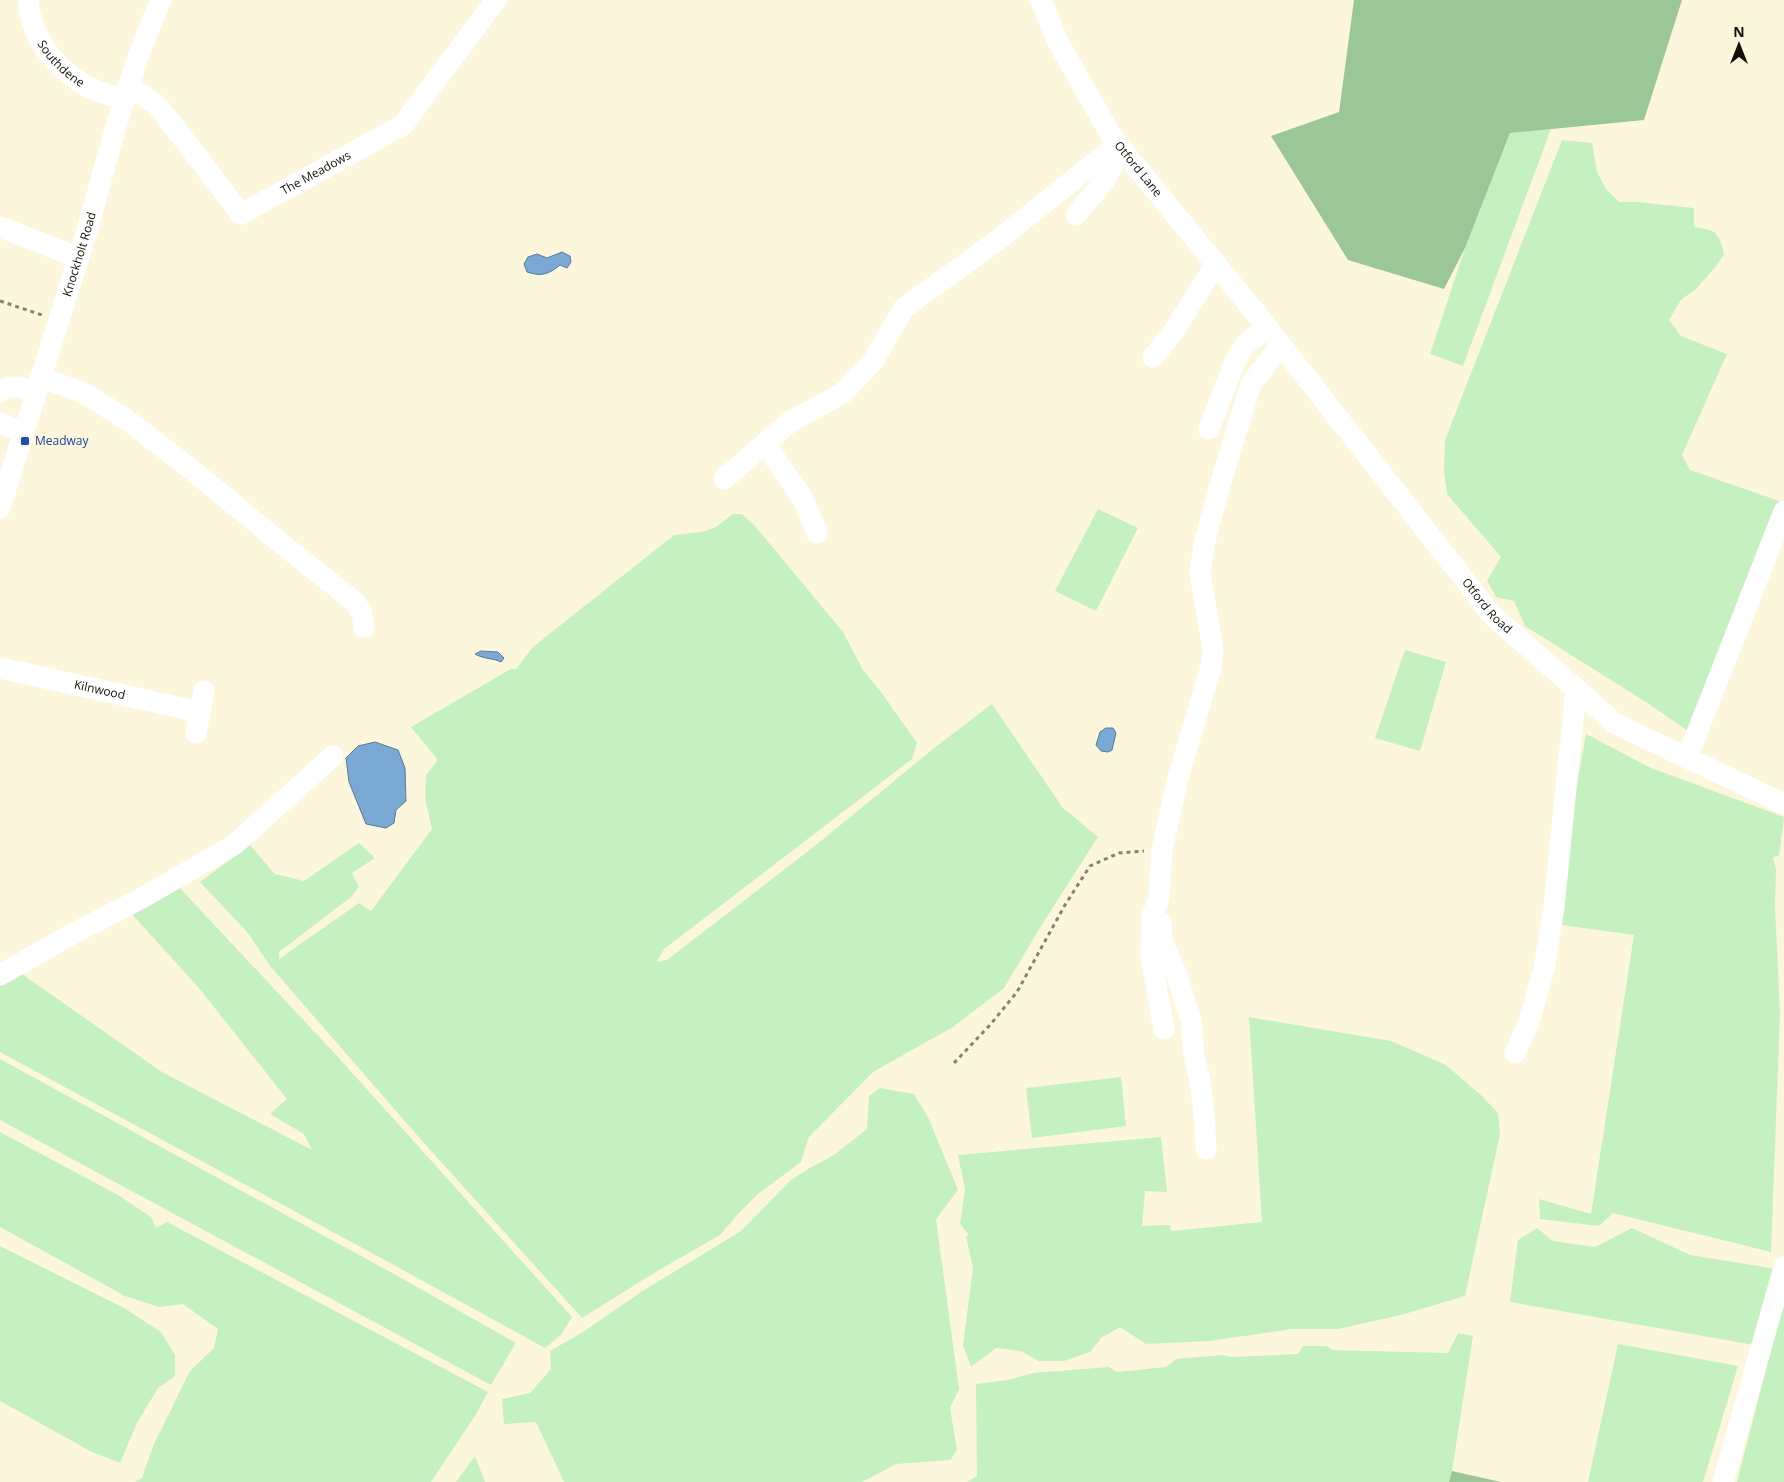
<svg xmlns="http://www.w3.org/2000/svg" width="1784" height="1482" viewBox="0 0 1784 1482" font-family="'Open Sans',sans-serif">
<style>
.green{fill:#c5f0c0}
.forest{fill:#9bc696}
.water{fill:#79a9d4;stroke:#5a7b97}
.lines{fill:none;stroke-linecap:round;stroke-linejoin:round}
.path{stroke:#858270;stroke-width:3;stroke-dasharray:4 4;stroke-linecap:butt}
.minor{stroke:#fff;stroke-width:21}
.transit-dot{fill:#1a4fb4;stroke:#fcf7dc;stroke-width:2}
.labels{text-anchor:middle;stroke-width:5;stroke-linejoin:round;paint-order:stroke}
.street-label{font-size:12px;fill:#121108;stroke:#fcf7dc}
.transit-label{font-size:12px;fill:#164399;stroke:#fcf7dc;text-anchor:start}
</style>
<rect width="100%" height="100%" fill="#fcf7dc"/>
<g class="green">
<path d="M 1551,129 L 1463,366 L 1430,354 L 1465,248 L 1510,133 Z"/>
<path d="M 1562,140 L 1592,143 L 1597,172 L 1606,189 L 1619,202 L 1638,202 L 1694,208 L 1694,227 C 1716,230 1719,232 1724,254 L 1717,265 L 1696,289 L 1681,300 L 1669,320 L 1681,336 L 1727,354 L 1682,455 L 1690,470 L 1782,502 L 1688,731 L 1649,704 L 1525,626 L 1514,601 L 1496,597 L 1487,581 L 1501,557 L 1447,494 L 1444,472 L 1445,440 Z"/>
<path d="M 1098,509 L 1138,528 L 1096,611 L 1055,591 Z"/>
<path d="M 733,514 L 742,514 L 754,525 L 843,632 L 863,670 L 881,692 L 917,743 L 912,759 L 664,949 L 657,962 L 667,960 L 816,845 L 938,745 L 992,704 L 1063,808 L 1098,837 L 1041,926 L 1004,988 L 953,1027 L 873,1072 L 809,1137 L 801,1162 L 758,1194 L 739,1213 L 720,1235 L 654,1273 L 582,1318 L 423,1142 L 270,966 L 248,933 L 200,882 L 250,845 L 275,874 L 304,881 L 359,843 L 375,858 L 352,873 L 359,887 L 351,897 L 279,952 L 279,959 L 359,903 L 371,911 L 432,829 L 425,798 L 426,775 L 438,760 L 411,727 L 511,669 L 516,669 L 533,647 L 674,535 L 702,532 L 716,527 Z"/>
<path d="M 1405,650 L 1446,662 L 1420,751 L 1375,738 Z"/>
<path d="M 1586,734 L 1651,768 L 1784,817 L 1779,856 L 1773,857 L 1776,869 L 1775,906 L 1780,1014 L 1771,1252 L 1613,1213 L 1599,1226 L 1540,1219 L 1539,1199 L 1591,1214 L 1634,935 L 1562,925 L 1567,840 Z"/>
<path d="M 178,886 L 337,1056 L 572,1317 L 561,1335 L 545,1348 L 392,1264 L 0,1052 L 0,985 L 22,974 L 162,1072 L 312,1150 L 304,1134 L 270,1114 L 287,1099 L 198,987 L 129,911 Z"/>
<path d="M 1249,1017 L 1391,1041 L 1446,1065 L 1482,1096 L 1498,1113 L 1500,1134 L 1465,1296 L 1401,1315 L 1338,1329 L 1292,1329 L 1209,1341 L 1146,1344 L 1120,1327 L 1101,1338 L 1090,1352 L 1064,1361 L 1039,1361 L 1021,1351 L 996,1348 L 971,1367 L 963,1345 L 973,1268 L 966,1236 L 969,1235 L 960,1224 L 965,1189 L 958,1155 L 1161,1137 L 1167,1192 L 1145,1191 L 1142,1226 L 1170,1225 L 1171,1231 L 1262,1222 Z"/>
<path d="M 0,1059 L 394,1274 L 516,1343 L 491,1385 L 0,1120 Z"/>
<path d="M 1121,1077 L 1126,1126 L 1032,1138 L 1026,1088 Z"/>
<path d="M 880,1088 L 914,1094 L 929,1119 L 958,1190 L 936,1219 L 959,1389 L 950,1408 L 957,1450 L 950,1460 L 896,1464 L 862,1482 L 564,1482 L 536,1422 L 504,1424 L 502,1399 L 530,1393 L 551,1369 L 550,1351 L 583,1332 L 641,1292 L 741,1231 L 791,1180 L 808,1169 L 834,1155 L 867,1129 L 869,1096 Z"/>
<path d="M 0,1132 L 118,1195 L 151,1217 L 156,1228 L 167,1222 L 488,1392 L 475,1416 L 431,1482 L 135,1482 L 142,1478 L 154,1444 L 190,1371 L 214,1348 L 218,1329 L 183,1304 L 159,1307 L 125,1296 L 0,1227 Z"/>
<path d="M 1537,1228 L 1553,1241 L 1595,1247 L 1632,1228 L 1690,1255 L 1777,1269 L 1754,1345 L 1510,1302 L 1518,1240 Z"/>
<path d="M 0,1246 L 124,1308 L 161,1332 L 175,1355 L 175,1376 L 158,1388 L 137,1423 L 120,1463 L 92,1452 L 0,1401 Z"/>
<path d="M 1784,1300 L 1784,1482 L 1737,1482 Z"/>
<path d="M 1458,1333 L 1473,1336 L 1452,1471 L 1449,1482 L 967,1482 L 977,1476 L 976,1384 L 1008,1380 L 1033,1373 L 1109,1367 L 1117,1372 L 1166,1367 L 1176,1359 L 1223,1355 L 1231,1357 L 1298,1354 L 1303,1346 L 1326,1346 L 1333,1350 L 1448,1353 Z"/>
<path d="M 1618,1344 L 1738,1366 L 1703,1482 L 1588,1482 Z"/>
<path d="M 475,1456 L 485,1482 L 456,1482 Z"/>
</g>
<g class="forest">
<path d="M 1354,0 L 1682,0 L 1644,120 L 1510,133 L 1465,248 L 1444,289 L 1348,260 L 1271,136 L 1339,112 Z"/>
<path d="M 1452,1471 L 1501,1482 L 1449,1482 Z"/>
</g>
<g class="water">
<path d="M 562,252 L 570,256 L 571,262 L 567,268 L 560,265 C 549,274 542,277 527,272 L 524,264 L 528,257 L 537,254 L 547,258 Z"/>
<path d="M 481,651 L 498,652 L 504,658 L 501,662 C 493,658 483,659 475,654 Z"/>
<path d="M 1106,728 L 1113,728 L 1116,733 L 1112,750 L 1108,752 L 1101,751 L 1096,745 L 1100,732 Z"/>
<path d="M 375,742 L 398,750 L 405,768 L 406,801 L 396,810 L 394,823 L 386,828 L 366,824 L 349,782 L 346,758 L 358,746 Z"/>
</g>
<g class="lines">
<g class="path">
<path d="M 0,301 L 42,315"/>
<path d="M 954,1063 L 990,1025 L 1017,992 L 1065,905 L 1090,866 L 1119,853 L 1144,851"/>
</g>
<g class="minor">
<path id="s1" d="M 28,0 C 31,36 51,63 81,83 C 93,91 111,95 125,100"/>
<path id="s2" d="M 1041,0 L 1058,42 L 1112,137 L 1263,322 L 1493,616 L 1616,724 L 1784,804"/>
<path id="s3" d="M 129,90 L 143,95 L 158,106 L 241,214 L 403,125 L 496,0"/>
<path d="M 1076,215 L 1105,180 L 1114,163 L 1125,152"/>
<path d="M 0,227 L 79,258"/>
<path d="M 1153,357 L 1173,332 L 1216,264"/>
<path d="M 40,377 L 84,393 L 127,420 L 187,466 L 287,548 L 355,602 L 362,613 L 364,627"/>
<path d="M 0,391 C 12,384 23,388 36,391"/>
<path d="M 0,423 L 23,432"/>
<path d="M 1209,429 L 1235,361 L 1245,345 L 1267,327"/>
<path d="M 765,444 L 803,499 L 817,533"/>
<path d="M 724,479 L 790,422 L 843,393 L 873,361 L 904,308 L 998,240 L 1118,144"/>
<path id="s4" d="M 0,508 C 28,417 58,326 86,234 C 108,157 128,73 161,0"/>
<path id="s5" d="M 0,668 L 200,712"/>
<path d="M 196,733 L 204,691"/>
<path d="M 1687,758 L 1784,511"/>
<path d="M 1161,923 L 1162,941 L 1175,970 L 1191,1020 L 1194,1056 L 1200,1080 L 1204,1112 L 1206,1149"/>
<path d="M 0,975 L 74,933 L 144,897 L 234,845 L 333,756"/>
<path d="M 1164,1029 L 1151,957 L 1152,916 L 1159,898 L 1162,850 L 1178,778 L 1211,667 L 1213,649 L 1200,574 L 1204,544 L 1223,475 L 1251,384 L 1281,345"/>
<path d="M 1515,1053 L 1529,1022 L 1544,969 L 1554,908 L 1576,689"/>
<path d="M 1723,1482 L 1784,1267"/>
</g>
</g>
<rect class="transit-dot" x="20" y="436" width="10" height="10" rx="2.5"/>
<g class="labels">
<g class="street-label">
<text dy="4" stroke="none"><textPath href="#s1" startOffset="74">Southdene</textPath></text>
<text dy="4" stroke="none"><textPath href="#s2" startOffset="196">Otford Lane</textPath></text>
<text dy="4" stroke="none"><textPath href="#s3" startOffset="255">The Meadows</textPath></text>
<text dy="4" stroke="none"><textPath href="#s4" startOffset="266">Knockholt Road</textPath></text>
<text dy="4" stroke="none"><textPath href="#s2" startOffset="755">Otford Road</textPath></text>
<text dy="4" stroke="none"><textPath href="#s5" startOffset="102">Kilnwood</textPath></text>
</g>
<g class="transit-label">
<text x="35" y="445">Meadway</text>
</g>
</g>
<g transform="translate(1739 45)" stroke="#fcf7dc" stroke-width="4" paint-order="stroke">
<path d="M0-4L9 19L0 12L-9 19Z" fill="#121108"/>
<text y="-8" font-size="14" font-weight="bold" text-anchor="middle" fill="#121108">N</text>
</g>
</svg>
